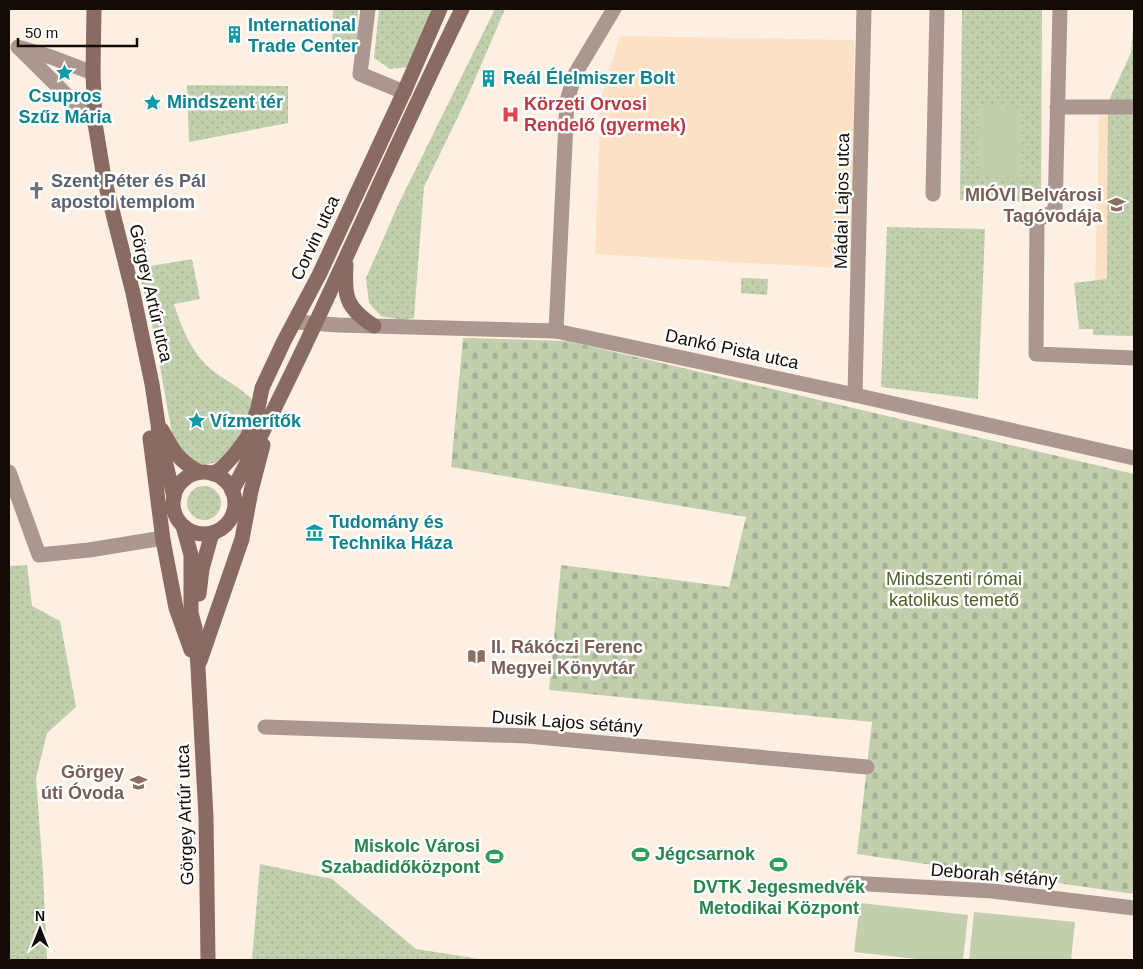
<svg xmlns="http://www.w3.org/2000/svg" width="1143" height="969" viewBox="0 0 1143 969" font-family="Arial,sans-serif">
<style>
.built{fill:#fce1c4}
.green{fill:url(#green-dots)}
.cemetery{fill:url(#cemetery-stones)}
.pitch{fill:#c1cfad}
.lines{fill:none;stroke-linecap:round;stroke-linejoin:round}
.street{stroke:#ac9690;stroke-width:15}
.secondary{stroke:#8a6b62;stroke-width:15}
.labels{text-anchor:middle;stroke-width:5;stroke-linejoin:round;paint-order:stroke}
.culture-label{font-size:18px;font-weight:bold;fill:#0d838f;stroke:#fff;text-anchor:start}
.health-label{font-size:18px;font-weight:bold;fill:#be3a42;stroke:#fff;text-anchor:start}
.worship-label{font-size:18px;font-weight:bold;fill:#5b616d;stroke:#fff;text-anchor:start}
.education-label{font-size:18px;font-weight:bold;fill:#785e54;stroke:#fff;text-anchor:end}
.street-label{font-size:18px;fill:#130c05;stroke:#fff}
.park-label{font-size:18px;fill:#4b6021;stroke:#fff}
.leisure-label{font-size:18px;font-weight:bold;fill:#27864d;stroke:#fff;text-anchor:end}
</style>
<defs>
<pattern id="green-dots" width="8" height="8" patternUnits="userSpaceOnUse" patternTransform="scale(1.25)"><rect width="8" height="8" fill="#c1cfad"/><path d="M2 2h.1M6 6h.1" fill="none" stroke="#a5b193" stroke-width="1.8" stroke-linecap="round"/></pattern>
<pattern id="cemetery-stones" width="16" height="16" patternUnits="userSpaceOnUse" patternTransform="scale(1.25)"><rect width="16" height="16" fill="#c1cfad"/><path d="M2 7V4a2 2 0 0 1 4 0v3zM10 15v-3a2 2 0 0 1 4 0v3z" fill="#a5b193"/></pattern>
</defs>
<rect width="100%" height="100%" fill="#fdefe1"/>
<g class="built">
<path d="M 620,36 L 854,40 L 856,269 L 595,254 L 601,97 Z"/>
<path d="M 1099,116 L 1134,117 L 1134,293 L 1095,292 Z"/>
</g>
<g class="green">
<path d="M 333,9 L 358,9 L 357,50 L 332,50 Z"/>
<path d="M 379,9 L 436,9 L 410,67 L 390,69 L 374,58 Z"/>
<path d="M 495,9 L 505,9 L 466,100 L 424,187 L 414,318 L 402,320 L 381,316 L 369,303 L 366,278 L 398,205 Z"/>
<path d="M 962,9 L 1042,9 L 1041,202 L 960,200 Z"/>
<path d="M 1134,16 L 1134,336 L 1093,335 L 1093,329 L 1079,329 L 1074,283 L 1107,279 L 1108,102 L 1131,53 Z"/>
<path d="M 187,85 L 288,86 L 288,123 L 189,142 Z"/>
<path d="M 887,227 L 985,229 L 978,399 L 881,387 Z"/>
<path d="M 192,259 L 200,299 L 174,304 C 182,329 192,354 213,371 C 227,381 242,389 254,401 L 236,448 L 219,462 L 199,466 L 174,445 L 154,333 L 138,268 Z"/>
<path d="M 741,278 L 768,279 L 767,295 L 741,293 Z"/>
<circle cx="204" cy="503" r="17"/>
<path d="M 27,565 L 32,606 L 60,621 L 76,707 L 47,733 L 36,778 L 43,872 L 47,960 L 9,960 L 9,566 Z"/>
<path d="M 260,864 L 332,879 L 416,949 L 486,960 L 252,960 Z"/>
</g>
<path class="cemetery" d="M 463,338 L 568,341 L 1134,474 L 1134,894 L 857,854 L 872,722 L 549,690 L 561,565 L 729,587 L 746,517 L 451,467 Z"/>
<g class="pitch">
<path d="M 981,107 L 1021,108 L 1019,178 L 979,177 Z"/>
<path d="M 860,903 L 968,915 L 963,960 L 926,960 L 854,952 Z"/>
<path d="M 974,912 L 1075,922 L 1071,960 L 969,960 Z"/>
</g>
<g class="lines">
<g class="street">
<path d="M 368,9 L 360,74 L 404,92"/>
<path d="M 1060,9 L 1055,211 L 1037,220 L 1036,354 L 1134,358"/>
<path d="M 18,47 C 44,72 69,98 95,123"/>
<path d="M 21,48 L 51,57 L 93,73"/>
<path d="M 1057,107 L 1134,107"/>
<path d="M 933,194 L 937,9"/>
<path d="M 295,322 L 338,325 L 556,331 L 855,395 L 1134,458"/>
<path d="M 556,331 L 567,101 L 575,74 L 614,9"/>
<path d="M 855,395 L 864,9"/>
<path d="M 9,472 L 39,555 L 89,550 L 157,539 L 163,540"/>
<path d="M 265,727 L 527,736 L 867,767"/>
<path d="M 850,883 L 992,891 L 1134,908"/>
</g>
<g class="secondary">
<path d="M 94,9 L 93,73 L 95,123 L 104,178 L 133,293 L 152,384 L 158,424 L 159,436 L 174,497"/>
<path d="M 346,265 C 344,297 346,308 374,326"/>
<path d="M 162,430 C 173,451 178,460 199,472"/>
<path d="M 150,438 L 163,540 L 176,608 L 191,650"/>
<circle cx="204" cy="503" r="31"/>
<path d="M 213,474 L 222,468 L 235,454 L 247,438 L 258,408 L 262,388 L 284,341 L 319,275 L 404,92 L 440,9"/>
<path d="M 232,491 C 316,334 383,169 462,9"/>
<path d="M 183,526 L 191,555 L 191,613 L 195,628 L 198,668 L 206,817 L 208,960"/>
<path d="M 199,594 L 202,569 L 212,533"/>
<path d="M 200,661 L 242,539 L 251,491 L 263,445"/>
</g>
</g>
<defs>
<symbol id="building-bare" viewBox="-9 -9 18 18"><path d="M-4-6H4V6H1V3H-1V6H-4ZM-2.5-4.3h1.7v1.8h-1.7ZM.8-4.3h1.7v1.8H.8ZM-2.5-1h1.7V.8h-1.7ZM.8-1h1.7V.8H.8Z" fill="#0f9aa8" stroke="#fff" stroke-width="2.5" paint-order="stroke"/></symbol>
<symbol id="sight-bare" viewBox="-9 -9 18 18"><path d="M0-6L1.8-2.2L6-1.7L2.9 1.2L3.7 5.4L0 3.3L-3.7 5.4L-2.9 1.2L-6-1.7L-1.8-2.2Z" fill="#0f9aa8" stroke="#fff" stroke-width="2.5" paint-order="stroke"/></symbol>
<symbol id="hospital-bare" viewBox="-9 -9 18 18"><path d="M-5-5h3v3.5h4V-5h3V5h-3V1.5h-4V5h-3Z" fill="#e0444e" stroke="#fff" stroke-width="2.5" paint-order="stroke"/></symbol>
<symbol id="church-bare" viewBox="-9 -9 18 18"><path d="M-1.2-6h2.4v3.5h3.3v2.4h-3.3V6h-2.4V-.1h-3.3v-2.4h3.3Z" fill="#6b7280" stroke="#fff" stroke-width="2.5" paint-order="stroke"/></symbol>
<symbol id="school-bare" viewBox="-9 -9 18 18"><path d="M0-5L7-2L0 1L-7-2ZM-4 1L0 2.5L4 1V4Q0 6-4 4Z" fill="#8d6e63" stroke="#fff" stroke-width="2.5" paint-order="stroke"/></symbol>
<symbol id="museum-bare" viewBox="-9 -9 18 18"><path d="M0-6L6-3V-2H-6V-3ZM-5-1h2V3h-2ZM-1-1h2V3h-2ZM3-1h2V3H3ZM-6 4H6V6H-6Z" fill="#0f9aa8" stroke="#fff" stroke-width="2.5" paint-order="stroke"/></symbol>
<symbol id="library-bare" viewBox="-9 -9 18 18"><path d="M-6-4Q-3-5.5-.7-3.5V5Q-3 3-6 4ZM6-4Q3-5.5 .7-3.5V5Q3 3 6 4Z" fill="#8d6e63" stroke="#fff" stroke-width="2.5" paint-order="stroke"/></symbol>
<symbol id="stadium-bare" viewBox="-9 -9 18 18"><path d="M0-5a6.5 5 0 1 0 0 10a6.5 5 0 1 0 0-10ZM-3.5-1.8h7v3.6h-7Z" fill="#2e9e5b" stroke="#fff" stroke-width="2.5" paint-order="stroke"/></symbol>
</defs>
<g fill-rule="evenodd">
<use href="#building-bare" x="222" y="22" width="25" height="25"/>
<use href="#sight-bare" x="52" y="60" width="25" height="25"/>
<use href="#building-bare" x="476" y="66" width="25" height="25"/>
<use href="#sight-bare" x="140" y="90" width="25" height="25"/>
<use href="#hospital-bare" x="498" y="102" width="25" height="25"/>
<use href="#church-bare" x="24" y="178" width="25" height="25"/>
<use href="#school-bare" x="1104" y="192" width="25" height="25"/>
<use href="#sight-bare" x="184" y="408" width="25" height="25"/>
<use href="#museum-bare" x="302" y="520" width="25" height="25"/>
<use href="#library-bare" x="464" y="644" width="25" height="25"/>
<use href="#school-bare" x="126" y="770" width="25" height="25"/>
<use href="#stadium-bare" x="628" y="842" width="25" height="25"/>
<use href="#stadium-bare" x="482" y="844" width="25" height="25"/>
<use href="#stadium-bare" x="766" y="852" width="25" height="25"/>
</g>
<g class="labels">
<g class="culture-label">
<text x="248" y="31">International<tspan x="248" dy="21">Trade Center</tspan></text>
<text x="503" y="84">Reál Élelmiszer Bolt</text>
<text x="65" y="102" text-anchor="middle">Csupros<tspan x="65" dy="21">Szűz Mária</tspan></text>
<text x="167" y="108">Mindszent tér</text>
<text x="210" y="427">Vízmerítők</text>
<text x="329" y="528">Tudomány és<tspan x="329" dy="21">Technika Háza</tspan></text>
</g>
<g class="health-label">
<text x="524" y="110">Körzeti Orvosi<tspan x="524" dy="21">Rendelő (gyermek)</tspan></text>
</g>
<g class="worship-label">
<text x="51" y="187">Szent Péter és Pál<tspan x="51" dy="21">apostol templom</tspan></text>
</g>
<g class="education-label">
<text x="1102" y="201">MIÓVI Belvárosi<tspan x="1102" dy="21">Tagóvodája</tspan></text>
<text x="491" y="653" text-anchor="start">II. Rákóczi Ferenc<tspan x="491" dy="21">Megyei Könyvtár</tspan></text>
<text x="124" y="778">Görgey<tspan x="124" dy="21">úti Óvoda</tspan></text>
</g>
<g class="street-label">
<text transform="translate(842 201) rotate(-89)" y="6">Mádai Lajos utca</text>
<text transform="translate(315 238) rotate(-65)" y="6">Corvin utca</text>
<text transform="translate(151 293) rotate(77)" y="6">Görgey Artúr utca</text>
<text transform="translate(732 349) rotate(12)" y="6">Dankó Pista utca</text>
<text transform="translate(567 722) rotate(4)" y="6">Dusik Lajos sétány</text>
<text transform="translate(185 815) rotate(-92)" y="6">Görgey Artúr utca</text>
<text transform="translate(994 875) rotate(5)" y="6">Deborah sétány</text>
</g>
<g class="park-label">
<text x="954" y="585">Mindszenti római<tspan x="954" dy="21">katolikus temető</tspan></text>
</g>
<g class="leisure-label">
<text x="480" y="852">Miskolc Városi<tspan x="480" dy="21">Szabadidőközpont</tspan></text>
<text x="655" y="860" text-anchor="start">Jégcsarnok</text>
<text x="779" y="893" text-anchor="middle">DVTK Jegesmedvék<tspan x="779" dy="21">Metodikai Központ</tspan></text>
</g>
</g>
<rect width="1143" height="969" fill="none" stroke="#130c05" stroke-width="20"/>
<g transform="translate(40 929)" stroke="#ffffff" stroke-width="4" paint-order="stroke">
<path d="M0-4L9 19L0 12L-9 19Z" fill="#130c05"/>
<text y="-8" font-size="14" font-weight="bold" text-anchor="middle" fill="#130c05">N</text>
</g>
<path d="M18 38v8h119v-8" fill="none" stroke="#130c05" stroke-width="2.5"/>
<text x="25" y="38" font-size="15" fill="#130c05" stroke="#ffffff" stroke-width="4" paint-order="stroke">50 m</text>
</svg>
